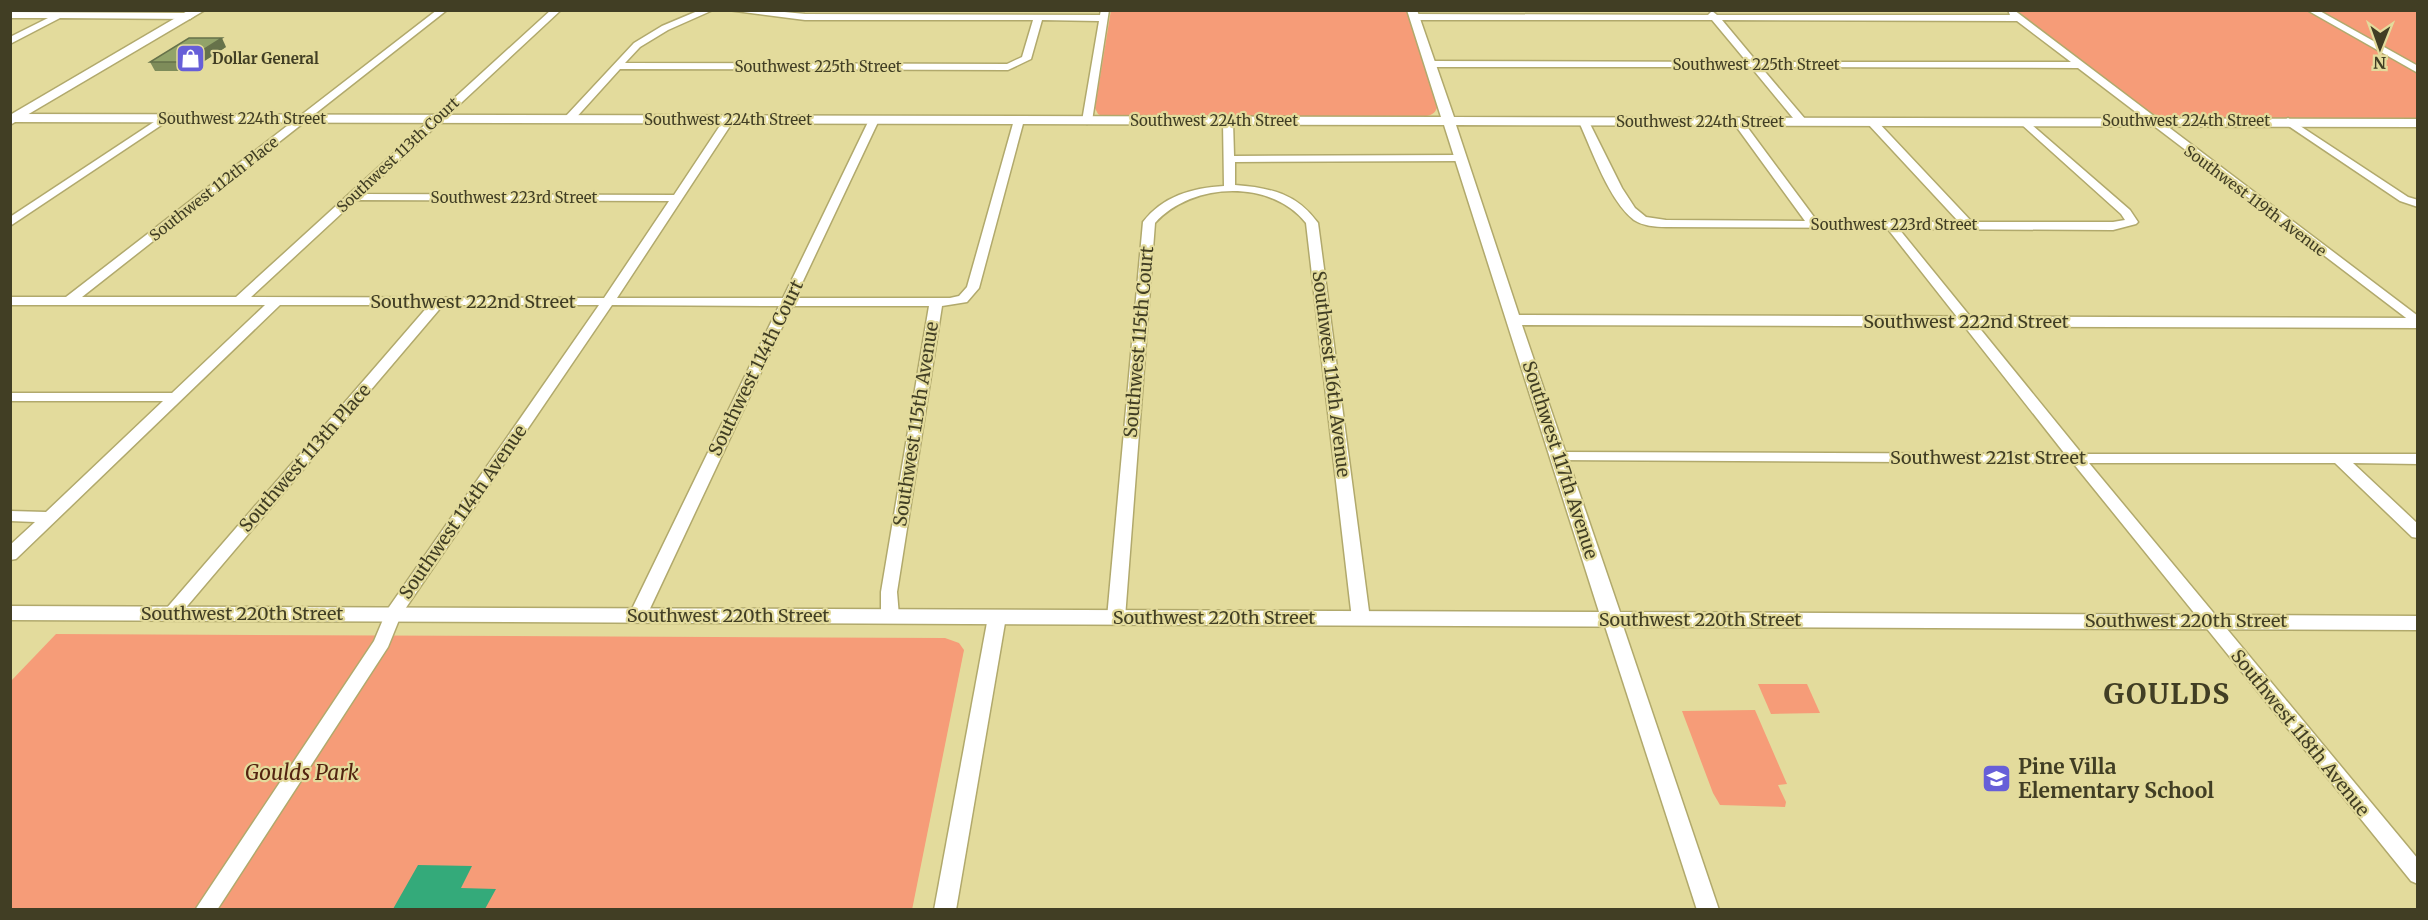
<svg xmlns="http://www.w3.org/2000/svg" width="2428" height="920" viewBox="0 0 2428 920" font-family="Merriweather,serif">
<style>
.green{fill:#f69c78}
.water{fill:#34aa7a}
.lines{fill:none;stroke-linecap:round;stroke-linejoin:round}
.minor-casing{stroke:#b1a96c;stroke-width:3}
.tertiary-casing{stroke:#b1a96c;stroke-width:3}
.secondary-casing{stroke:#b1a96c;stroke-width:3}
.minor{fill:#fff;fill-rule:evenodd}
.tertiary{fill:#fff;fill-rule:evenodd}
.secondary{fill:#fff;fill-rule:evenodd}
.wall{fill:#7e8c5a}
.shaded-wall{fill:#66724a}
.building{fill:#92a369;stroke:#66724a;stroke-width:1.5}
.labels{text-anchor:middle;stroke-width:4.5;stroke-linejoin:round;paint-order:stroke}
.far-poi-label{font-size:15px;font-weight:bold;fill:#413e24;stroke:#e3db9c;text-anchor:start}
.far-street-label{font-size:15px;fill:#413e24;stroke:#e3db9c}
.street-label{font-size:18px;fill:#413e24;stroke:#e3db9c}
.near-poi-label{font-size:21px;font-weight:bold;fill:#413e24;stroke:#e3db9c;text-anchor:start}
.near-park-label{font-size:21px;font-style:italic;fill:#532411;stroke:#e3db9c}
.near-district-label{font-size:28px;font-weight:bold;letter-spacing:1.5px;fill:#413e24;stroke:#e3db9c}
</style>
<rect width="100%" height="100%" fill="#e3db9c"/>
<g class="green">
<path d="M 1111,10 L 1408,11 L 1438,104 C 1436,116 1428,116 1417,118 L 1104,117 L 1098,114 L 1095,108 Z"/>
<path d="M 2014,11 L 2417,11 L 2417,118 L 2166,118 L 2150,113 Z"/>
<path d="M 56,634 L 945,638 L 959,643 L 964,650 L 912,910 L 11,909 L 10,682 Z"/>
<path d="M 1758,684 L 1807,684 L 1820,713 L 1771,714 Z"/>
<path d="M 1755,710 L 1787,784 L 1778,785 L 1786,802 L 1785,807 L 1720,805 L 1713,793 L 1682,711 Z"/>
</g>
<path class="water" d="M 418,865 L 472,866 L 461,888 L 496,889 L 485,909 L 393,909 Z"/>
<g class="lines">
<defs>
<g id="minor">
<path d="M 437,10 L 447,10 L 82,297 L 236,297 L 551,10 L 561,10 L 363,194 L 674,195 L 725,118 L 733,118 L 734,120 L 617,298 L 783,298 L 869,120 L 874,117 L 879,120 L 795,298 L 950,298 L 959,296 L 967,287 L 1014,120 L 1023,118 L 1024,120 L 979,288 L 967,302 L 942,306 L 897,592 L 899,616 L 896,620 L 884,620 L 881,616 L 881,592 L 929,306 L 792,306 L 647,615 L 644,619 L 632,619 L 629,615 L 779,306 L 612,305 L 401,615 L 388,647 L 217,910 L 195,910 L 374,641 L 387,610 L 599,305 L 443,305 L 177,618 L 165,618 L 162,614 L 165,610 L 429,305 L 280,305 L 16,559 L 10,560 L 10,545 L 35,522 L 10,521 L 10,511 L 46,512 L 163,401 L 10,401 L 10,393 L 172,393 L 265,305 L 10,305 L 10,297 L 66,297 ZM 356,200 L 669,201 L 604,298 L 251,297 Z"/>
<path d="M 700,10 L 713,10 L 668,30 L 640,47 L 625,63 L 1007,64 L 1022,57 L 1033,20 L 805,20 L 728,10 L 764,10 L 805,14 L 1100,15 L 1101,10 L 1109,10 L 1092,121 L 1087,124 L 1082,121 L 1099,21 L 1042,20 L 1031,59 L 1008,70 L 620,69 L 573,121 L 565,121 L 565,117 L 634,43 L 662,26 Z"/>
<path d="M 2008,10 L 2014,10 L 2418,316 L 2418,327 L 2078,68 L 1761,67 L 1806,120 L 1806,124 L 1798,124 L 1751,67 L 1431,67 L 1426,64 L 1431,61 L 1747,62 L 1712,20 L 1414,20 L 1410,17 L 1414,14 L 1708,15 L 1712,11 L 1717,15 L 2010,15 ZM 1722,20 L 2017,21 L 2071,62 L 1757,62 Z"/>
<path d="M 2307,10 L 2318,10 L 2418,66 L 2418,73 Z"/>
<path d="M 10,12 L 190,13 L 194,16 L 190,19 L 60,18 L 10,44 L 10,37 L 48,18 L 10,18 Z"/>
<path d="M 163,116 L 172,118 L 10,226 L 10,217 Z"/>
<path d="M 1228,118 L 1233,121 L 1234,156 L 1460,155 L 1465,158 L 1460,161 L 1235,162 L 1235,185 C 1271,188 1296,193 1318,223 L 1370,619 L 1367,623 L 1355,623 L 1352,619 L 1306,223 C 1271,179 1192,182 1155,223 L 1125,618 L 1122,622 L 1110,622 L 1107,618 L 1143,222 C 1163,196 1192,188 1224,186 L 1223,121 Z"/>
<path d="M 2288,118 L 2408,197 L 2418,200 L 2418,207 L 2400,201 L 2284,123 L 2283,121 Z"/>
<path d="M 1738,119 L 1742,120 L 1817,221 L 1959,222 L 1868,124 L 1868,120 L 1876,120 L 1972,222 L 2113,222 L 2125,220 L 2121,214 L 2021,124 L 2021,120 L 2025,119 L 2130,210 L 2138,222 L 2136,224 L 2113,230 L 1899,229 L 2082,454 L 2418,454 L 2418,464 L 2353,463 L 2418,524 L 2418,538 L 2412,537 L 2335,463 L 2089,463 L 2418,859 L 2418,884 L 2411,881 L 2073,463 L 1554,460 L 1552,457 L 1554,454 L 1559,452 L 2065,454 L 1887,228 L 1666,227 C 1655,227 1643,226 1634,220 C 1609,201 1592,150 1579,122 L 1588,120 L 1622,188 L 1635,208 L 1646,217 L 1666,220 L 1805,221 L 1733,122 Z"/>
<path d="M 997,611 L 1003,613 L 1006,617 L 956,910 L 934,910 L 988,617 L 991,613 Z"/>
<path d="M 1612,614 L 1618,616 L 1621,620 L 1719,910 L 1697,910 L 1603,620 L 1606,616 Z"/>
</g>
<path id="tertiary" d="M 1407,10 L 1417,10 L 1454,117 L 2418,119 L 2418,127 L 1456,125 L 1519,315 L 2418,318 L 2418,328 L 1522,325 L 1620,612 L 2418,616 L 2418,630 L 10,620 L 10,606 L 1599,612 L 1444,125 L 10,122 L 10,114 L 1441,117 Z"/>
<path id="secondary" d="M 189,10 L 205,10 L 10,125 L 10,115 Z"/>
</defs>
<use href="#minor" class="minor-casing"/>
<use href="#tertiary" class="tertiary-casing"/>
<use href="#secondary" class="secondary-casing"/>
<use href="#minor" class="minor"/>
<use href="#tertiary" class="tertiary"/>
<use href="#secondary" class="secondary"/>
</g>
<path class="wall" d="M 226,47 L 189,71 L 155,71 L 150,62 Z"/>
<path class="shaded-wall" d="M 222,38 L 226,47 L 189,71 L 184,62 Z"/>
<path class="building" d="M 189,38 L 222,38 L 184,62 L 150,62 Z"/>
<defs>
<symbol id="shop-square" viewBox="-11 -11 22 22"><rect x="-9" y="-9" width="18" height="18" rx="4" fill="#675fd8" stroke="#e3db9c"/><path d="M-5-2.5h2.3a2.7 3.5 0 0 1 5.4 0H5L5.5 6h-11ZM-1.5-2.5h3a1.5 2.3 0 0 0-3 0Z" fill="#fff"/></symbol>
<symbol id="school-square" viewBox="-11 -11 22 22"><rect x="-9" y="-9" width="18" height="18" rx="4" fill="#675fd8" stroke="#e3db9c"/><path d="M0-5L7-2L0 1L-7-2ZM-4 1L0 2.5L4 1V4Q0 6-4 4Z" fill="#fff"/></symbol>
</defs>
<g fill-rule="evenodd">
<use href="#shop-square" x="174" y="42" width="33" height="33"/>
<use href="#school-square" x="1980" y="762" width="33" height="33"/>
</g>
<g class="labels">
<g class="far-poi-label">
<text x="212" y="64">Dollar General</text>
</g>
<g class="far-street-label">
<text x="1756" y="70">Southwest 225th Street</text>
<text x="818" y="72">Southwest 225th Street</text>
<text x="242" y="124">Southwest 224th Street</text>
<text x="728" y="125">Southwest 224th Street</text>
<text x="1214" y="126">Southwest 224th Street</text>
<text x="2186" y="126">Southwest 224th Street</text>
<text x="1700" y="127">Southwest 224th Street</text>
<text transform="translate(398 155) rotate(-43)" y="5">Southwest 113th Court</text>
<text transform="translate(214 189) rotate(-38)" y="5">Southwest 112th Place</text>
<text x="514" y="203">Southwest 223rd Street</text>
<text transform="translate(2255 201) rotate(37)" y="5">Southwest 119th Avenue</text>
<text x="1894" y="230">Southwest 223rd Street</text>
</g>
<g class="street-label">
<text x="473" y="308">Southwest 222nd Street</text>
<text x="1966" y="328">Southwest 222nd Street</text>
<text transform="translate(1139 342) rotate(-85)" y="6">Southwest 115th Court</text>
<text transform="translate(756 368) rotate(-64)" y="6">Southwest 114th Court</text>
<text transform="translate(1331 374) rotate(83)" y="6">Southwest 116th Avenue</text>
<text transform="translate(916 424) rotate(-81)" y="6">Southwest 115th Avenue</text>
<text transform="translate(305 458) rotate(-49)" y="6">Southwest 113th Place</text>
<text x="1988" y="464">Southwest 221st Street</text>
<text transform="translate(1560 460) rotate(72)" y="6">Southwest 117th Avenue</text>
<text transform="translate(463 512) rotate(-55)" y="6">Southwest 114th Avenue</text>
<text x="242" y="620">Southwest 220th Street</text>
<text x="728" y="622">Southwest 220th Street</text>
<text x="1214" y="624">Southwest 220th Street</text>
<text x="1700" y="626">Southwest 220th Street</text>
<text x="2186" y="627">Southwest 220th Street</text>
<text transform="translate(2300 733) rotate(51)" y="6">Southwest 118th Avenue</text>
</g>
<g class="near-poi-label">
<text x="2018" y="774">Pine Villa<tspan x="2018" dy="24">Elementary School</tspan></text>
</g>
<g class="near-park-label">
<text x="302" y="780">Goulds Park</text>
</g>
<g class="near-district-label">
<text x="2167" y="704">GOULDS</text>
</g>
</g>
<rect width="2428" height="920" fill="none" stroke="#413e24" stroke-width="24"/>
<g transform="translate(2380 48) rotate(181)" stroke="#e3db9c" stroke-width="4.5" paint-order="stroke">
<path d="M0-4.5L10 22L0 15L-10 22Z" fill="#413e24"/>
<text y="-9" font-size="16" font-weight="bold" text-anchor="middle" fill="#413e24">N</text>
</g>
</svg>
